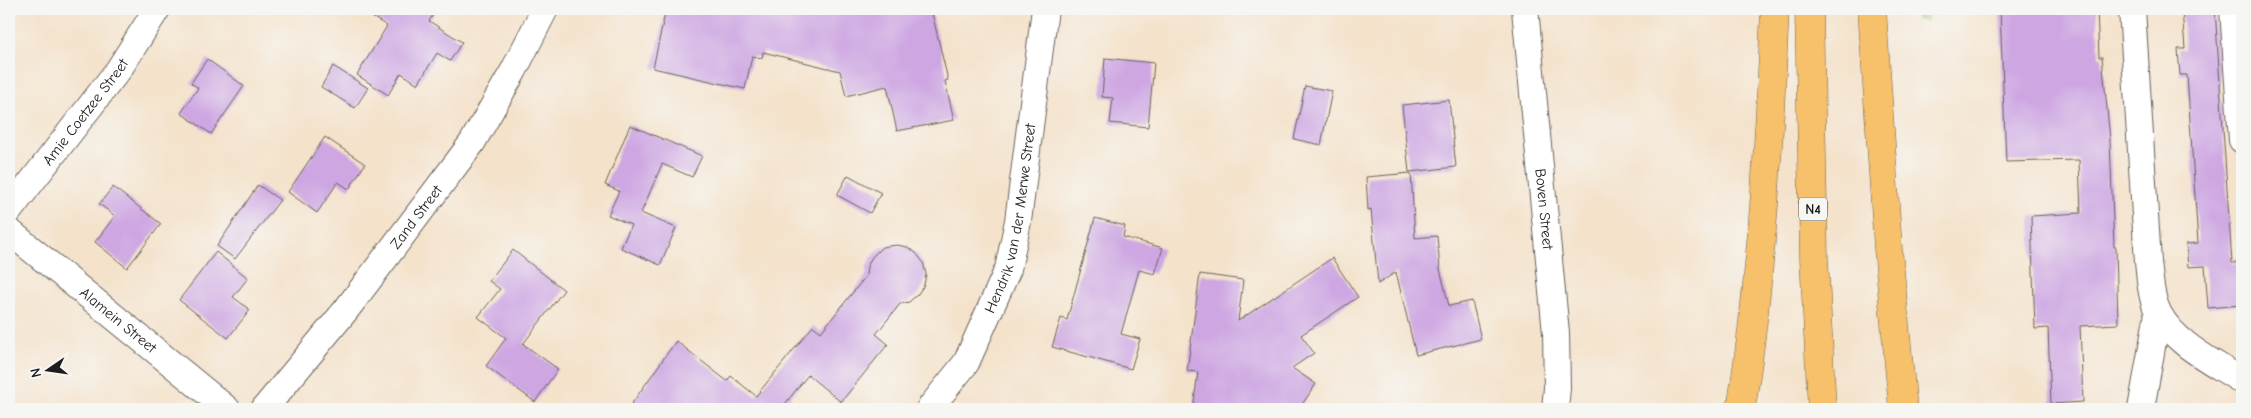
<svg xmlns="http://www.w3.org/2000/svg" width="2251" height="418" viewBox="0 0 2251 418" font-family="'Comic Neue',sans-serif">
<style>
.green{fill:#a0c975;stroke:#5e7248}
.building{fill:#cda6e2}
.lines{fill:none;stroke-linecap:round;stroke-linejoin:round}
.minor-casing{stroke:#686159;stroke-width:28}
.trunk-casing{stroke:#686159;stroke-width:29}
.minor{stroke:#fff;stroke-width:26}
.trunk{stroke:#f7c06b;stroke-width:28}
.labels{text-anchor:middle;stroke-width:5;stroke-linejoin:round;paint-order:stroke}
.shield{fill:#f6f6f2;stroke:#5d5d5c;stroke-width:1}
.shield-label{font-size:14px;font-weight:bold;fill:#1c1c1c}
.street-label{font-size:15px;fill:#1c1c1c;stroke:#f6f6f2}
</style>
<rect width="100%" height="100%" fill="#f6f6f2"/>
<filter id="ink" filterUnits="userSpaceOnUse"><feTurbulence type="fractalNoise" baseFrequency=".02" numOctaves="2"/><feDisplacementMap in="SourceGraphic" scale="10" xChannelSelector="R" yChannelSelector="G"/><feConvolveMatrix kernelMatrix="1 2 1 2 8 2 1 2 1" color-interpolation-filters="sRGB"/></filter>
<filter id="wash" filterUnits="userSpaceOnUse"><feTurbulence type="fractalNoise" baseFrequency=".0096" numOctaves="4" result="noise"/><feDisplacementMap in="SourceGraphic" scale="20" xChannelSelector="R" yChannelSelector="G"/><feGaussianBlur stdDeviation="1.12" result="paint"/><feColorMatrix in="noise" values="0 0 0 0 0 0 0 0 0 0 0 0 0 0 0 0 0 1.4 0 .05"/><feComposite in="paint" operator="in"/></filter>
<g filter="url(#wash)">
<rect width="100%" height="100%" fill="#f4e2cb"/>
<path class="green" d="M 1916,9 L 1927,9 L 1927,21 L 1917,19 Z"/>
<g id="blocks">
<g class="building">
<path d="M 359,9 L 437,9 L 429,21 L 462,42 L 450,61 L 437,53 L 418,84 L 401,73 L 388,95 L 357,75 L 387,26 Z"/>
<path d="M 666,9 L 931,9 L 948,80 L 945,81 L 954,120 L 897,131 L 887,86 L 846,96 L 840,71 L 763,52 L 762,58 L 752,56 L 745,89 L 653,68 Z"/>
<path d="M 2000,9 L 2097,9 L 2099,57 L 2102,57 L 2110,140 L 2114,247 L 2116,247 L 2118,324 L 2080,326 L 2083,402 L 2051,404 L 2048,328 L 2035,329 L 2031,216 L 2081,213 L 2079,160 L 2006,162 Z"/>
<path d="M 2182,9 L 2215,9 L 2232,263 L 2238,263 L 2241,305 L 2208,308 L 2205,266 L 2188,267 L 2186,244 L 2198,243 L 2187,75 L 2180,75 L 2178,49 L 2185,49 Z"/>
<path d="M 1105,58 L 1154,63 L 1148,127 L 1110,123 L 1113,98 L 1102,97 Z"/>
<path d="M 207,59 L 244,86 L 211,134 L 181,113 L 198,88 L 191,83 Z"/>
<path d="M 333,66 L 368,88 L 355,108 L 321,87 Z"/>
<path d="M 1305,86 L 1332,91 L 1321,145 L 1294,139 Z"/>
<path d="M 1449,100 L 1456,167 L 1409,172 L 1402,105 Z"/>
<path d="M 630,125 L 702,156 L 692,177 L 662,164 L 641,213 L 676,228 L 660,265 L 621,248 L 631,225 L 608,215 L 619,191 L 605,185 Z"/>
<path d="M 325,137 L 365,164 L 349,189 L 338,182 L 317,213 L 288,192 Z"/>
<path d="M 1411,173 L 1415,238 L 1437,236 L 1440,269 L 1449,306 L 1472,301 L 1481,339 L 1416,355 L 1396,272 L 1378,284 L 1371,209 L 1368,210 L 1366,177 Z"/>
<path d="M 848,175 L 881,193 L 870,213 L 837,195 Z"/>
<path d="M 258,185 L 280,200 L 235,259 L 217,246 Z"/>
<path d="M 113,187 L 161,224 L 127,268 L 95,242 L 115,216 L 99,204 Z"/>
<path d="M 1095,218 L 1125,226 L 1123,237 L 1163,248 L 1155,274 L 1139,270 L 1121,334 L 1140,339 L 1131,369 L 1052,347 L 1061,318 L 1067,320 Z"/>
<path d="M 897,245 L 907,247 L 916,253 L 923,262 L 926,274 L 924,285 L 918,294 L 909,302 L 900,304 L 876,334 L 888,344 L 841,402 L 808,375 L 781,409 L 628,409 L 676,341 L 727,381 L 731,376 L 756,396 L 813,326 L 821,332 L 866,276 L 867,266 L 872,257 L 882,247 Z"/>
<path d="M 513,250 L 564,290 L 523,344 L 558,369 L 535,402 L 486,366 L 506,338 L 478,317 L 500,289 L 489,281 Z"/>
<path d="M 216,252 L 248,278 L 233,297 L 250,310 L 228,338 L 179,300 Z"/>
<path d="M 1332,258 L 1358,297 L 1301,335 L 1314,353 L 1292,368 L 1316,384 L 1299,409 L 1193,409 L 1198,372 L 1187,371 L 1200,274 L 1243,280 L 1238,321 Z"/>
</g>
</g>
</g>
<g filter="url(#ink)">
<use href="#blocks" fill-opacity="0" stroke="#686159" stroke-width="1"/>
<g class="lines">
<defs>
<g id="minor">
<path id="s1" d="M 1525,9 L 1556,333 L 1557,388 L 1555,409"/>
<path d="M 2132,9 L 2148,262 C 2150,279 2151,299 2159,314 C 2176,345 2214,362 2242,381"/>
<path d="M 2233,9 L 2242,140"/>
<path id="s2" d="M 9,211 L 119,69 L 157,9"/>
<path id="s3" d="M 9,231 L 227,409"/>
<path id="s4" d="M 264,409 L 346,310 L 472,143 L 514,70 L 545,9"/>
<path id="s5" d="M 929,409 L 966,363 L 1008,269 L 1018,221 L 1045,9"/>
<path d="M 2141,409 L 2158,313"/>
</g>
<g id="trunk">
<path d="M 1809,9 L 1814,258 L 1822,409"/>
<path d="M 1872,9 L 1888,249 L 1903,409"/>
<path d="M 1741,409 C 1762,277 1769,143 1775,9"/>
</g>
</defs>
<use href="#minor" class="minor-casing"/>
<use href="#trunk" class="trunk-casing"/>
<use href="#minor" class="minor"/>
<use href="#trunk" class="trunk"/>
</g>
</g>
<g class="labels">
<rect class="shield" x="1799" y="197.5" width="28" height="23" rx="4"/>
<g class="shield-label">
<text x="1813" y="214">N4</text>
</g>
<g class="street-label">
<text dy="5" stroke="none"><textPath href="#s2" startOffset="125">Amie Coetzee Street</textPath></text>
<text dy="5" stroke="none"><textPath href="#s1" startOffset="201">Boven Street</textPath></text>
<text dy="5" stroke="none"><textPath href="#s4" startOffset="245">Zand Street</textPath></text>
<text dy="5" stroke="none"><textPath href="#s5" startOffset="212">Hendrik van der Merwe Street</textPath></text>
<text dy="5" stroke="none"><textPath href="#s3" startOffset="141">Alamein Street</textPath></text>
</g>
</g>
<rect width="2251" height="418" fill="none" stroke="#f6f6f2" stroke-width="30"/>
<g transform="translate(48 370) rotate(257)" stroke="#f6f6f2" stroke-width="4" paint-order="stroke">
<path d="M0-4L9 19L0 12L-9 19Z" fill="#1c1c1c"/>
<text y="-8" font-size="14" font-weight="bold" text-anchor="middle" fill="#1c1c1c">N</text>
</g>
</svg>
